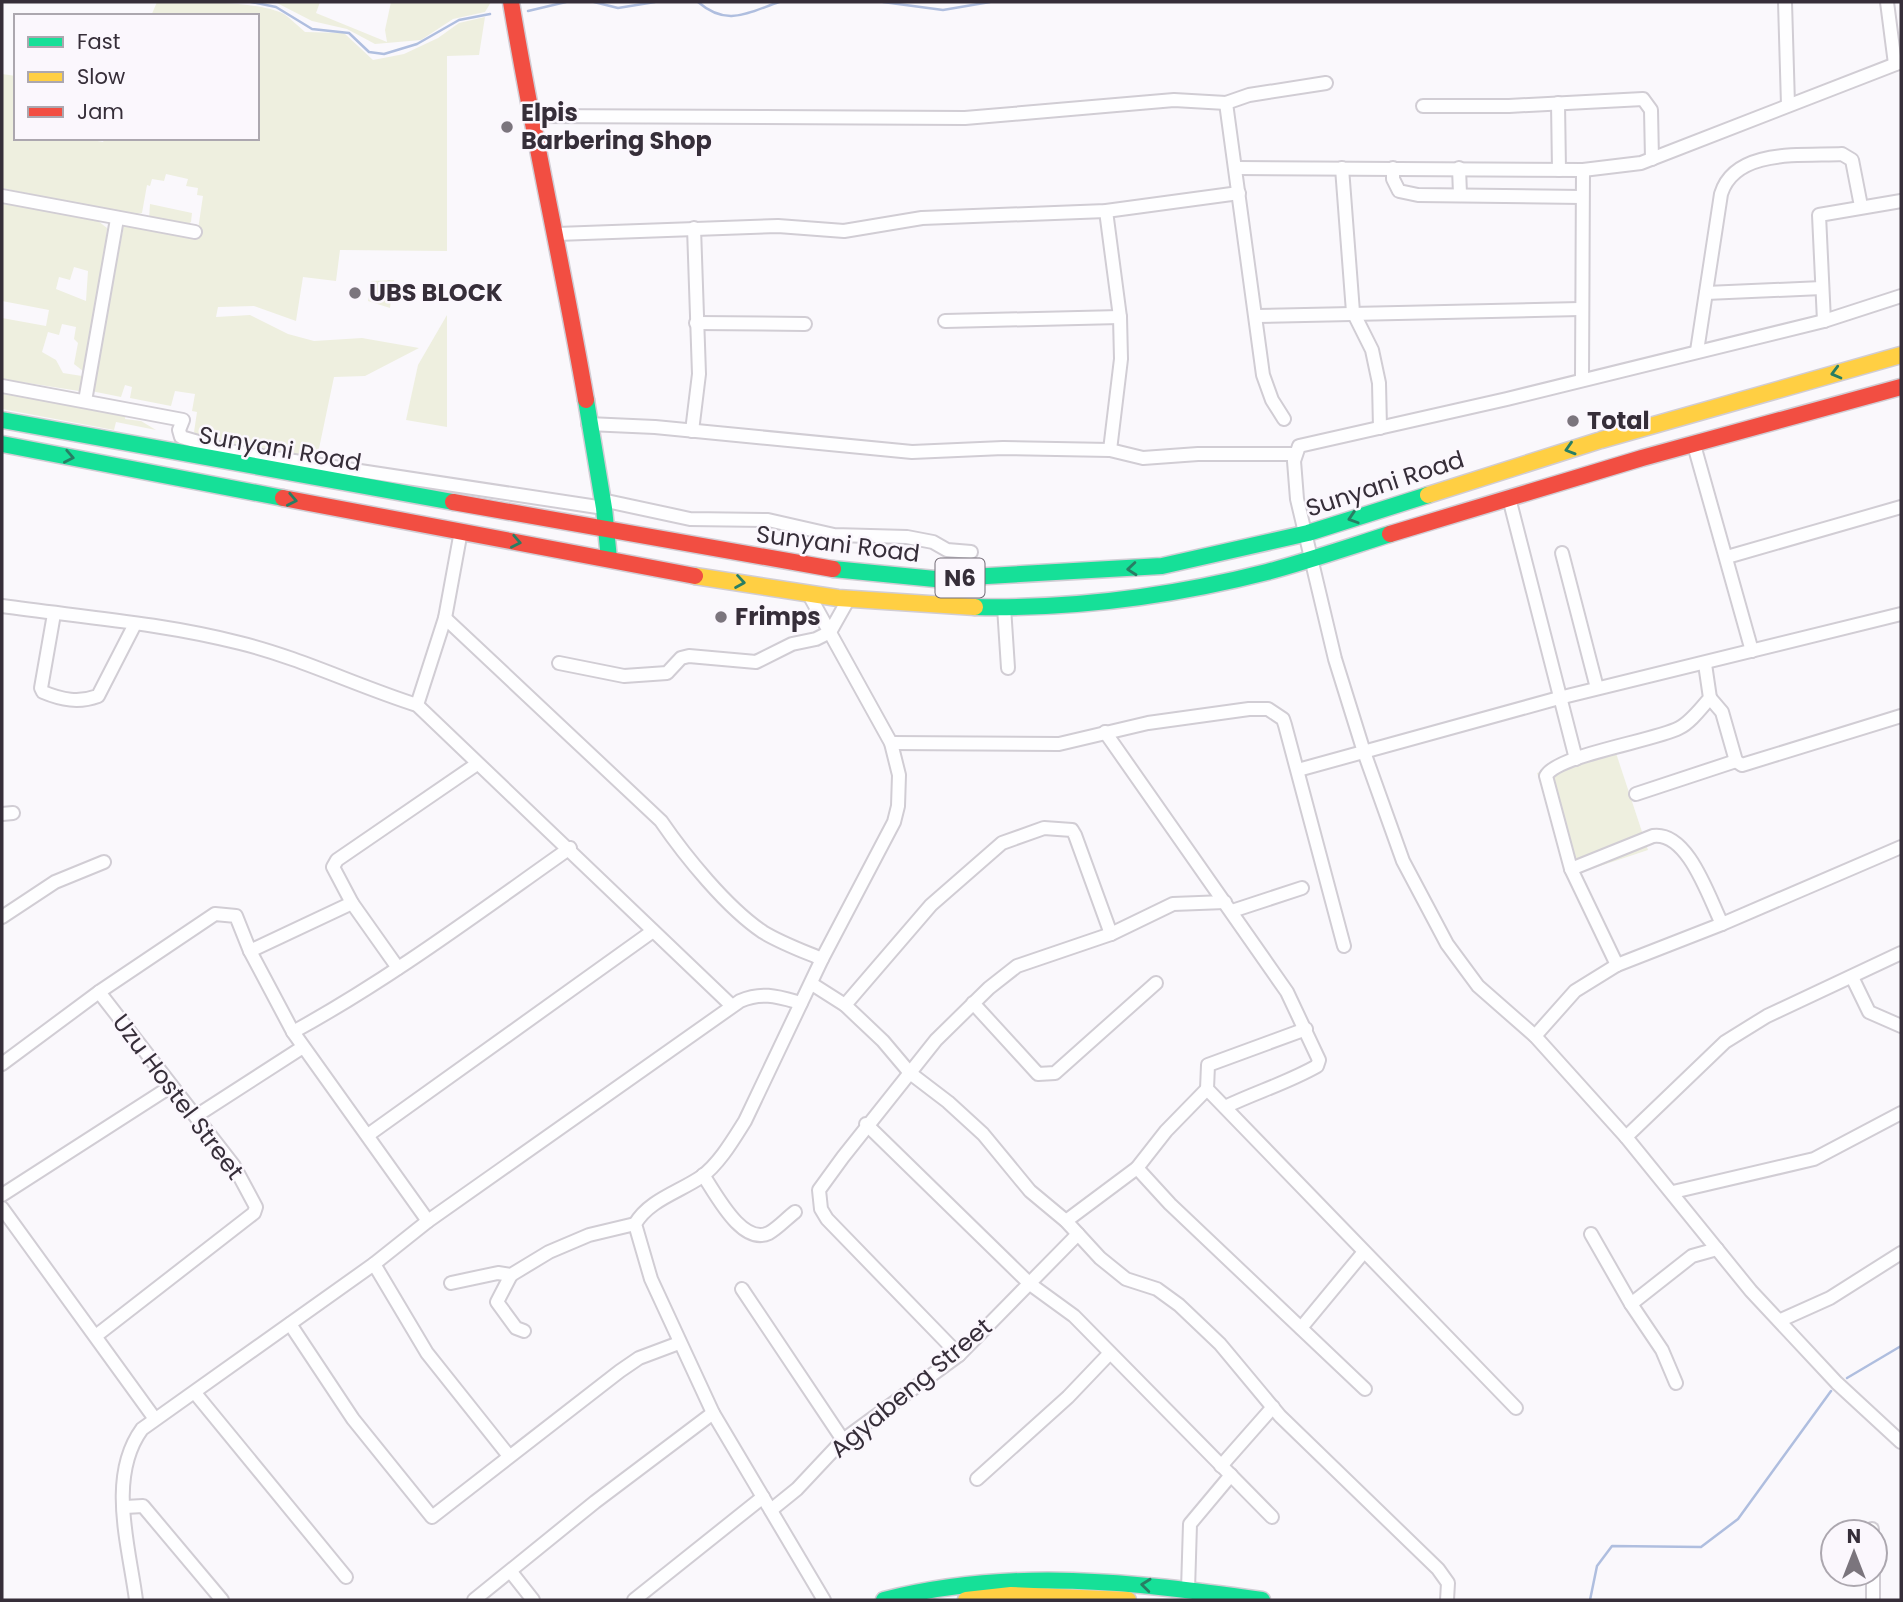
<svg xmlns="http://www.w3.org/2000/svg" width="1903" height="1602" viewBox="0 0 1903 1602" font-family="Poppins,sans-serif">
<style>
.green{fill:#eeefdf;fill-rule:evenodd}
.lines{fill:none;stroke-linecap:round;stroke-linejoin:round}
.stream{stroke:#afbedf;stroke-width:2.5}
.street-casing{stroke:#d1cdd4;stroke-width:16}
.fast-casing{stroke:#d1cdd4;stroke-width:19}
.slow-casing{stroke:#d1cdd4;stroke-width:19}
.jam-casing{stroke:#d1cdd4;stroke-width:19}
.street{stroke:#fefeff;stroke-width:12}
.fast{stroke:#16e098;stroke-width:16}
.slow{stroke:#ffcf43;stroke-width:16}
.jam{stroke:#f24e42;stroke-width:16}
.oneway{stroke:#287e64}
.poi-dot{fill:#7b757d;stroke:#fbf7fd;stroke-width:2.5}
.labels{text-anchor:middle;stroke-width:5;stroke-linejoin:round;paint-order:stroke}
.shield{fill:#fbf7fd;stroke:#716a74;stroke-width:2}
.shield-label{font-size:23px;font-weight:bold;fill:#362e39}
.poi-label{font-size:24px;font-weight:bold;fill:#362e39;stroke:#fbf7fd;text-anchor:start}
.street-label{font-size:24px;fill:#362e39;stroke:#fbf7fd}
</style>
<rect width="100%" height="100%" fill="#faf8fc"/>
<g class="green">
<path d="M 157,2 C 190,2 255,0 284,14 C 291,19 298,26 305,32 L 344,33 L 373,60 L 404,54 L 438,38 L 459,23 L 485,17 L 479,55 L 447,56 L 447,251 L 340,250 L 336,281 L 303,277 L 296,321 L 254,306 L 218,307 L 216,317 L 250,315 L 288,334 L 314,341 L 362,338 L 419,348 L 365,376 L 334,377 L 317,458 L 199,437 L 194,432 L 197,412 L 192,411 L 195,394 L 175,391 L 171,406 L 130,398 L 132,387 L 125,385 L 121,397 L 91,391 L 124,225 L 197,236 L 203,196 L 197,195 L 198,188 L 186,186 L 188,179 L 166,174 L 164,181 L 152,179 L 150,186 L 147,185 L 142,213 L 133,215 L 2,188 L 2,74 L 16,76 L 16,138 L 81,138 L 103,142 L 105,138 L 257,138 L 257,16 L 151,16 Z"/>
<path d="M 275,2 L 320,2 L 316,13 L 387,42 L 385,30 L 391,2 L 491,2 L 485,12 L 453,19 L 421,40 L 375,44 L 347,29 L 312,21 Z"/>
<path d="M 2,203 L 98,221 L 107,228 L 105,259 L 83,371 L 74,364 L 78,343 L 74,339 L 76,327 L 62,324 L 59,335 L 48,332 L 42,352 L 56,360 L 63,373 L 82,376 L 79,391 L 2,379 L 2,318 L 46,326 L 49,310 L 2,301 ZM 74,267 L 88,271 L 86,301 L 56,289 L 59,277 L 70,280 Z"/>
<path d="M 150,204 L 192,213 L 191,222 L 187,225 L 149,218 Z"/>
<path d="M 394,280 L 390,308 L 368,301 L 371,281 Z"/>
<path d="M 447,315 L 447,427 L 406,420 L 418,365 Z"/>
<path d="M 2,390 L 126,412 L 125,419 L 141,421 L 156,430 L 116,422 L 114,430 L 2,409 Z"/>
<path d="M 1615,750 L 1648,850 L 1570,876 L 1537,773 Z"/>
</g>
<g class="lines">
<g class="stream">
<path d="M 251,2 L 276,7 L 312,29 L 349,33 L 369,52 L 384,54 L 417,44 L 459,20 L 490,14"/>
<path d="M 594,2 L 618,8 L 655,2"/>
<path d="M 698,2 C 727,27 747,13 779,2"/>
<path d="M 883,2 L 943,10 L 990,2"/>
<path d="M 528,11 L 566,2"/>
<path d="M 1847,1378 L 1901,1346"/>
<path d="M 1590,1600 L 1597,1566 L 1612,1546 L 1701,1547 L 1738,1519 L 1831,1391"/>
</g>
<defs>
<g id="street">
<path d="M 1785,2 L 1788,105"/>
<path d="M 1887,2 L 1895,64"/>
<path d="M 1226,103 L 1263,375 L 1272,400 L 1284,419"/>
<path d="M 1558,103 L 1559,170"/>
<path d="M 1423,106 L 1509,106 L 1643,99 L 1651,110 L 1652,159"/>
<path d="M 530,116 L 965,118 L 1174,100 L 1226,103 L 1249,95 L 1326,83"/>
<path d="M 1237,168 L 1583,170 L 1641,163 L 1901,62"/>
<path d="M 1342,168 L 1353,312 L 1372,350 L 1379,383 L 1380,428"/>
<path d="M 1393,168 L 1393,179 L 1399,191 L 1418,195 L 1582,197"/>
<path d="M 1459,168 L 1460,194"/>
<path d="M 2,196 L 195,232"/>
<path d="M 1106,211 L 1120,317 L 1121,359 L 1110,450"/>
<path d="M 557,234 L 778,226 L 844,231 L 922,218 L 1106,211 L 1239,193"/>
<path d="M 1706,293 L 1822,288"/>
<path d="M 1901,296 L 1824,321 L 1507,399 L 1299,446 L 1294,461 L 1297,499 L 1335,659 L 1364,752 L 1403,861 L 1447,944 L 1478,986 L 1535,1036 L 1626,1137 L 1751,1291 L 1837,1383 L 1901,1442"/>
<path d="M 1257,316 L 1580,309"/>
<path d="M 945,321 L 1120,317"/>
<path d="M 1824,321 L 1819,215 L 1901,201"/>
<path d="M 696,323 L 805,324"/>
<path d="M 1697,351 L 1721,194 C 1735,148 1803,156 1842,154 L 1852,160 L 1861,206"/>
<path d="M 1582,379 L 1583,170"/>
<path d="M 2,386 L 183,420 L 179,430 L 181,437 L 229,451 L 604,508"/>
<path d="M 85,401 L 117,219"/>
<path d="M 588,424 L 655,427 L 912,452 L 1003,448 L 1110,450 L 1143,458 L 1198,454 L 1295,454"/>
<path d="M 692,431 L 699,374 L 694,228"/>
<path d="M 1694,445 L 1752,651"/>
<path d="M 1509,498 L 1576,759"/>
<path d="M 602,500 L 690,519 L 768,520 L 834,535 L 907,537 L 933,542 L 947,550 L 971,552"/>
<path d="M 1562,553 L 1597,688"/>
<path d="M 1727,557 L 1901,507"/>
<path d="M 808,593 L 891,743 L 899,775 L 898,806 L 894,822 L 822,959 L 745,1121 C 733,1140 719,1164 701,1177 C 679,1192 649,1200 635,1224 L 651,1279 L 713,1413 L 824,1600"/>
<path d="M 2,606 C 81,617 162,623 240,643 C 301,658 357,686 417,705 L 732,1006"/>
<path d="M 1004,607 L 1008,668"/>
<path d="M 54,614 L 41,688 L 43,692 C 62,700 79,703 98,696 L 135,624"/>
<path d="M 445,618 L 661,821 C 685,856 727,908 763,932 C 781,943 803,951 822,959"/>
<path d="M 559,663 L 624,676 L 667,673 L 681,658 L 689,656 L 756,662 L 792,644 L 816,639 L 830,632 L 848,600"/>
<path d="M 1710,698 L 1722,712 L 1736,761 L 1742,765 L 1901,716"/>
<path d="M 417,705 L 445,618 L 461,531"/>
<path d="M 1105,732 L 1287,992 L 1319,1060 L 1317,1066 C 1287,1083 1256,1092 1225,1107"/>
<path d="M 891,743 L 1059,744 L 1148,723 L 1249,709 L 1268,709 L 1283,719 L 1285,725 L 1344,946"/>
<path d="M 1298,770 L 1559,698 L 1901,614"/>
<path d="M 1636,794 L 1736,761"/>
<path d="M 2,814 L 13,813"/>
<path d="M 1571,869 L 1653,836 C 1688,831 1709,898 1722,924"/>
<path d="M 1232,911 L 1302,888"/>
<path d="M 2,917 L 55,882 L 104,862"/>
<path d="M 250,951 L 352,903"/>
<path d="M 1617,965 L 1571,869 L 1546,776 C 1557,755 1654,741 1679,728 C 1691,722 1701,708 1710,698 L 1705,664"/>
<path d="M 398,968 L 352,903 L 333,867 L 337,860 L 477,764"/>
<path d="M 1852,977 L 1869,1012 L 1901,1026"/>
<path d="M 812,984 L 845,1005 L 883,1041 L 910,1073 L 948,1102 L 983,1134 L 1030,1191 L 1066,1221 L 1100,1258 L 1126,1279 L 1157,1289 L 1179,1305 L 1220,1344 L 1280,1416 L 1438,1569 L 1448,1583 L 1447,1600"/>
<path d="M 973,1003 L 1038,1074 L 1055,1073 L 1156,983"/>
<path d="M 845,1005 L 931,905 L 1002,843 L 1044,828 L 1072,830 L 1075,835 L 1111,934"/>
<path d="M 1306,1029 L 1208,1065 L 1207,1089 L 1516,1408"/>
<path d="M 293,1032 C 390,979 479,912 570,848"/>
<path d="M 1535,1036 L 1575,991 L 1617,965 L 1722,924 L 1901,847"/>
<path d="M 2,1064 L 99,992 L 215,914 L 236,916 L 250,951 L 293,1032 L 428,1221"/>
<path d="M 196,1116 L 303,1047"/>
<path d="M 866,1124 L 1030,1284 L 1074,1316 L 1272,1517"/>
<path d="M 368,1135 L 653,931"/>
<path d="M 1626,1137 L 1725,1042 L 1767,1016 L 1901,953"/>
<path d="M 1137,1168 L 1170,1204 L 1365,1389"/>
<path d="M 703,1175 C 716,1194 742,1246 769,1233 C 778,1228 787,1218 795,1212"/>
<path d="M 1673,1192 L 1814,1159 L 1901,1113"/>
<path d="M 2,1195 L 170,1087"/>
<path d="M 2,1208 L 155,1419"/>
<path d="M 1066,1221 L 1137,1168 L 1166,1131 L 1207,1089"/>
<path d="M 1591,1234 L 1631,1304"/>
<path d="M 374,1264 L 427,1353 L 509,1456"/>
<path d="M 511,1275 L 497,1302 L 516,1328 L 524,1331"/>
<path d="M 451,1283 L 498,1273 L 511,1275 L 549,1252 L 589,1235 L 635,1224"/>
<path d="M 742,1289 L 843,1440"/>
<path d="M 1781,1320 L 1830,1298 L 1901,1253"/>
<path d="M 290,1324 L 353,1419 L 432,1517 L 620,1371 L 639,1358 L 679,1343"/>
<path d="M 1301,1328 L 1363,1253"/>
<path d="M 97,1335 L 254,1213 L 256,1207 L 234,1166 L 99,992"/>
<path d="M 959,1355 L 827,1219 L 821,1209 L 819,1190 L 843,1157 L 936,1040 L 989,988 L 1017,966 L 1111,934 L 1173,904 L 1225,902"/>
<path d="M 1676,1383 L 1662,1350 L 1631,1304 L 1692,1256 L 1717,1249"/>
<path d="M 195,1393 L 346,1577"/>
<path d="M 1221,1466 L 1273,1407"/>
<path d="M 977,1479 L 1068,1397 L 1110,1353"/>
<path d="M 125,1507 L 143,1506 L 222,1600"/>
<path d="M 771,1510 L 797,1489 L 843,1440 L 959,1355 L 1078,1234"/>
<path d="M 1872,1529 L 1872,1532"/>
<path d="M 511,1572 L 533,1600"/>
<path d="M 1873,1574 L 1873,1600"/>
<path d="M 1188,1590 L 1190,1524 L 1231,1475"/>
<path d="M 136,1600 C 129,1546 107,1477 142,1429 L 374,1264 L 428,1221 L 740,1001 C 762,991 779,997 801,1003"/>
<path d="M 474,1600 L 595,1502 L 713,1413"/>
<path d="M 634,1600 L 763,1497"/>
</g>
<g id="fast">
<path d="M 586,400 L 604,508 L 609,559"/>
<path d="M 2,420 L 453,502"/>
<path d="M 2,444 L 283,498"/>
<path d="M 833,569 L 935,579 L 1162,566 L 1308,533 L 1428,495"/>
<path d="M 975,607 C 1071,609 1173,596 1267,572 C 1308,561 1349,547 1390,534"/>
<path d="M 884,1600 C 1013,1567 1132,1582 1262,1600"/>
</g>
<g id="slow">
<path d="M 1428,495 L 1601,440 L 1901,355"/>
<path d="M 695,576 L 838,598 L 975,607"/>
<path d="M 966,1600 L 1011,1595 L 1128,1600"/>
</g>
<g id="jam">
<path d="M 511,2 C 533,135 563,267 586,400"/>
<path d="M 283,498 L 695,576"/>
<path d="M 453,502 L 833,569"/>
<path d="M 1390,534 L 1642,458 L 1901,387"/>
</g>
</defs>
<use href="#street" class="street-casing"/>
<use href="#fast" class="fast-casing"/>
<use href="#slow" class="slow-casing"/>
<use href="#jam" class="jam-casing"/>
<use href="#street" class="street"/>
<use href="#fast" class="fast"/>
<use href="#slow" class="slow"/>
<use href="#jam" class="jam"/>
</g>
<defs><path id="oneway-chevron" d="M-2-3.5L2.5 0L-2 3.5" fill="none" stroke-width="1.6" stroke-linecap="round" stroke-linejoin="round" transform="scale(1.75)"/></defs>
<g class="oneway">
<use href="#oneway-chevron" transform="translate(1836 373) rotate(165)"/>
<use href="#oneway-chevron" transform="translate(1570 449) rotate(163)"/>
<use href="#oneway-chevron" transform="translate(69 457) rotate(11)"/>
<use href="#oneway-chevron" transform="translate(292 500) rotate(11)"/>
<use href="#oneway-chevron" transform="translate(1353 518) rotate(162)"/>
<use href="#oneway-chevron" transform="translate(516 542) rotate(11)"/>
<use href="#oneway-chevron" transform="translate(1132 569) rotate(175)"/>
<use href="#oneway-chevron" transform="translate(740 582) rotate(9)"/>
<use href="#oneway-chevron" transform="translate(1146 1585) rotate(-174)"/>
</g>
<g class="poi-dot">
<circle cx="507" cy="127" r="7"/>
<circle cx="355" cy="293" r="7"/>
<circle cx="1573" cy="421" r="7"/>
<circle cx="721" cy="617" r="7"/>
</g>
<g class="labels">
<rect class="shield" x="935.5" y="558.5" width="49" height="39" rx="5"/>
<g class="shield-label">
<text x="960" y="586">N6</text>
</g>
<g class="poi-label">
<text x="521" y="121">Elpis<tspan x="521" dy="28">Barbering Shop</tspan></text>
<text x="369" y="301">UBS BLOCK</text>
<text x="1587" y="429">Total</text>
<text x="735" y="625">Frimps</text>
</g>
<g class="street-label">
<text transform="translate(280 449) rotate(10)" y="8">Sunyani Road</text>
<text transform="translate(1385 484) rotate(-18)" y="8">Sunyani Road</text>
<text transform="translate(838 544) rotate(7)" y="8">Sunyani Road</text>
<text transform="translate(178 1097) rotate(53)" y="8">Uzu Hostel Street</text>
<text transform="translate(911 1388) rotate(-40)" y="8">Agyabeng Street</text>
</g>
</g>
<rect width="1903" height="1602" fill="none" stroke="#362e39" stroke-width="7"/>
<rect x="14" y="14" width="245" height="126" fill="#fbf7fd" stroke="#aca7af" stroke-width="2"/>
<rect x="28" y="37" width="35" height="10" fill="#16e098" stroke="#aca7af" stroke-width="2"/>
<text x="77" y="49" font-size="21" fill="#362e39">Fast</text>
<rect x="28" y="72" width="35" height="10" fill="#ffcf43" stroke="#aca7af" stroke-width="2"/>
<text x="77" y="84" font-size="21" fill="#362e39">Slow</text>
<rect x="28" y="107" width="35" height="10" fill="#f24e42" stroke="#aca7af" stroke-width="2"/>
<text x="77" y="119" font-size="21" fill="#362e39">Jam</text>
<g transform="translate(1854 1553)"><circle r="33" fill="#fbf7fd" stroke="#aca7af" stroke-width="2"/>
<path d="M0-5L12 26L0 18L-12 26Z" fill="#7b757d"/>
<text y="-10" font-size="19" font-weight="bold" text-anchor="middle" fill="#362e39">N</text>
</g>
</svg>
